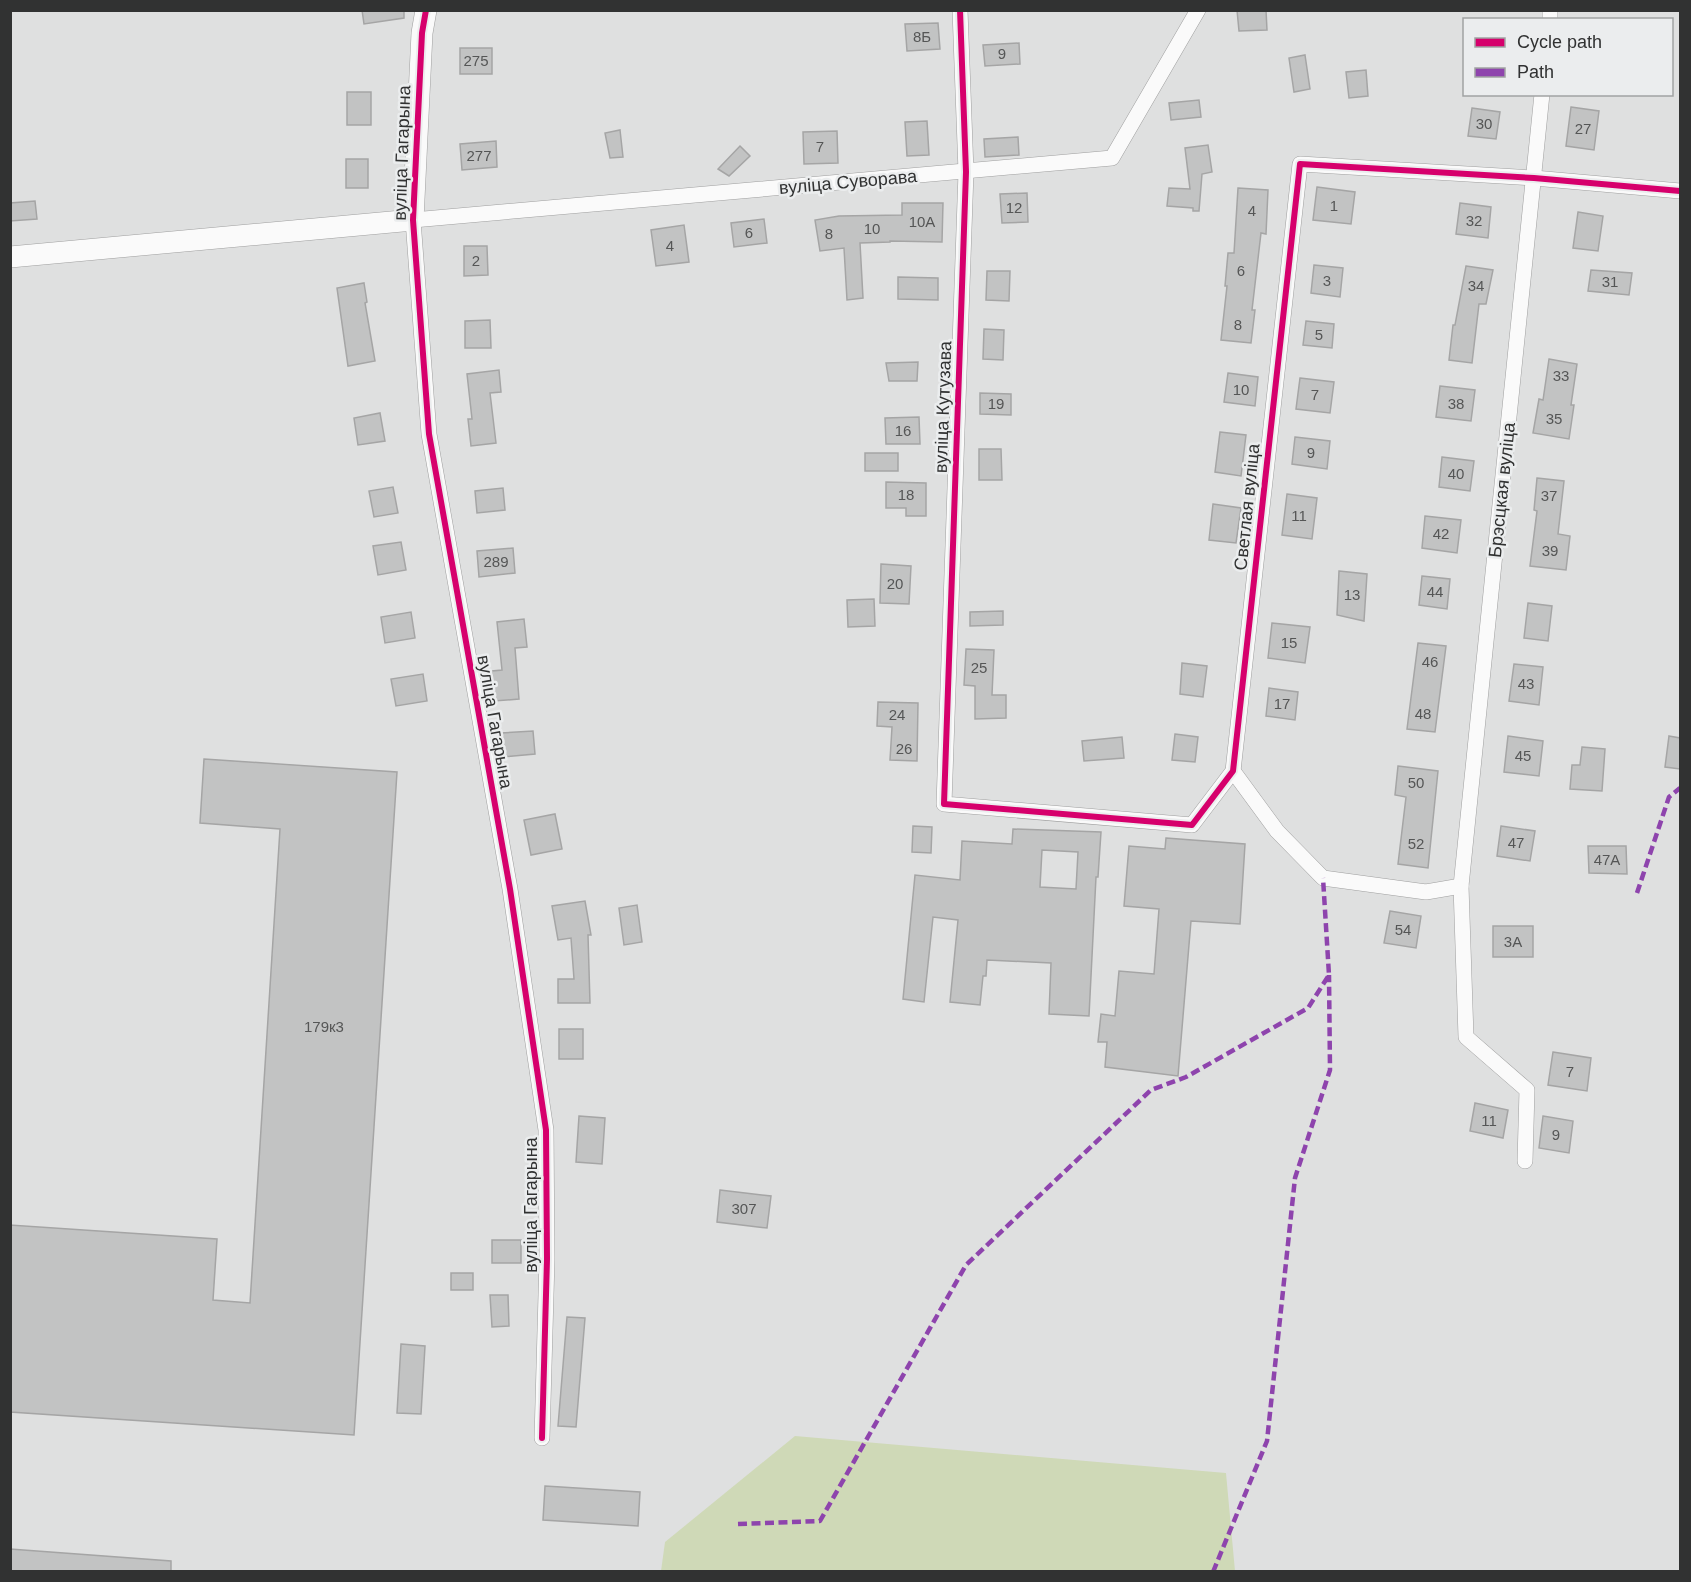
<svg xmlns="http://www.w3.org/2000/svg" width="1691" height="1582" viewBox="0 0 1691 1582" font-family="Helvetica,sans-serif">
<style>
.green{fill:#cfd9b7}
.building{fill:#c2c3c3;stroke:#a5a5a5;stroke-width:1.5;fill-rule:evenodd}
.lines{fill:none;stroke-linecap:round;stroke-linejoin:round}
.street-casing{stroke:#9f9f9f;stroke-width:16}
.secondary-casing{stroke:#9f9f9f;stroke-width:22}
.street{stroke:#fafafa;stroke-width:15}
.secondary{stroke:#fafafa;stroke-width:21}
.quiet{stroke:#8e44ad;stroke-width:4.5;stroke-dasharray:9 4.5;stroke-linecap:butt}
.cycleway-casing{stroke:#ebedee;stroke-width:10}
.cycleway{stroke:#d6006c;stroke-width:6}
.labels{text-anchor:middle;stroke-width:5;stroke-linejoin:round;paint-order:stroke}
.number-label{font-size:15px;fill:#555656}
.street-label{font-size:18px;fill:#313232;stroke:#ebedee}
</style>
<rect width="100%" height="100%" fill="#dfe0e0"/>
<path class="green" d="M 795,1436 L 1226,1473 L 1235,1571 L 661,1571 L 665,1542 Z"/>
<g class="building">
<path d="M 362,10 L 404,10 L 404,18 L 364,24 Z"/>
<path d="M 1237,10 L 1266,10 L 1267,30 L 1239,31 Z"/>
<path d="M 938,23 L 940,49 L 907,51 L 905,24 Z"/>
<path d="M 1019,43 L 1020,64 L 985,66 L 983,45 Z"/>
<rect x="460" y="48" width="32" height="26"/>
<path d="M 1305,55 L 1310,89 L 1294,92 L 1289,58 Z"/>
<path d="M 1366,70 L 1368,96 L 1349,98 L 1346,72 Z"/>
<rect x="347" y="92" width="24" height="33"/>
<path d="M 1199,100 L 1201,117 L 1171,120 L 1169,103 Z"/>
<path d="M 1571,107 L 1599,111 L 1594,150 L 1566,146 Z"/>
<path d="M 1472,108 L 1500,112 L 1496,139 L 1468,136 Z"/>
<path d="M 927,121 L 929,155 L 907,156 L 905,122 Z"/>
<path d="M 620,130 L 623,157 L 610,158 L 605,133 Z"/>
<path d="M 837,131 L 838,163 L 804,164 L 803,132 Z"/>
<path d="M 1018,137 L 1019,155 L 985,157 L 984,139 Z"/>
<path d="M 496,141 L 497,167 L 462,170 L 460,144 Z"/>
<path d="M 1208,145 L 1212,172 L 1202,174 L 1199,211 L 1193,211 L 1193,208 L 1167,206 L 1169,188 L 1190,189 L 1185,148 Z"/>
<path d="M 740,146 L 750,156 L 729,176 L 718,169 Z"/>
<rect x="346" y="159" width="22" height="29"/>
<path d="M 1317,187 L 1355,192 L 1351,224 L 1313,220 Z"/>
<path d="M 1238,188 L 1268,190 L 1266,234 L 1261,233 L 1252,310 L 1255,310 L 1251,343 L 1221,340 L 1227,286 L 1225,286 L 1228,253 L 1234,253 Z"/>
<path d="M 1027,193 L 1028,222 L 1002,223 L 1000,194 Z"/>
<path d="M 35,201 L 37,219 L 10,221 L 10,203 Z"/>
<path d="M 902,203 L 943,203 L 942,242 L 890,241 L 890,242 L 860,243 L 863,298 L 847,300 L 844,248 L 820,251 L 815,220 L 839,216 L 902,215 Z"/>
<path d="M 1460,203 L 1491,207 L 1488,238 L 1456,234 Z"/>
<path d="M 1578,212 L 1603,216 L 1598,251 L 1573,248 Z"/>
<path d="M 764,219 L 767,243 L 734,247 L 731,223 Z"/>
<path d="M 684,225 L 689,262 L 656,266 L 651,230 Z"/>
<path d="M 464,246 L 487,246 L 488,275 L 464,276 Z"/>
<path d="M 1314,265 L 1343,268 L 1340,297 L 1311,293 Z"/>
<path d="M 1466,266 L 1493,270 L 1486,304 L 1479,304 L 1472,363 L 1449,360 L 1453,325 L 1455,325 Z"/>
<path d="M 1591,270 L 1632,273 L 1629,295 L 1588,291 Z"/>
<path d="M 987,271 L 1010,271 L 1009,301 L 986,300 Z"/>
<path d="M 898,277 L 938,278 L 938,300 L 898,299 Z"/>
<path d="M 364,283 L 367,302 L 365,303 L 375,361 L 348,366 L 337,288 Z"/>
<path d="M 490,320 L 491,348 L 465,348 L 465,321 Z"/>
<path d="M 1306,321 L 1334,324 L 1332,348 L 1303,345 Z"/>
<path d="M 984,329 L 1004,330 L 1003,360 L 983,359 Z"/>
<path d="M 1549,359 L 1577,364 L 1571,405 L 1574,405 L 1569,439 L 1533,433 L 1539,399 L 1543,400 Z"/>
<path d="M 918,362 L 917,381 L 889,381 L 886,363 Z"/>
<path d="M 499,370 L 501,392 L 490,393 L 496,443 L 471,446 L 468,419 L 472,419 L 467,374 Z"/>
<path d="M 1228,373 L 1258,377 L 1255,406 L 1224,402 Z"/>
<path d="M 1300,378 L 1334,382 L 1330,413 L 1296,409 Z"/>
<path d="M 1440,386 L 1475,390 L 1471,421 L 1436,417 Z"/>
<path d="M 980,393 L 1011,394 L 1011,415 L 980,414 Z"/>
<path d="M 380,413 L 385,441 L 358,445 L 354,418 Z"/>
<path d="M 919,417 L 920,444 L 886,444 L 885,418 Z"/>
<path d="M 1220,432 L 1246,435 L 1241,476 L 1215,472 Z"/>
<path d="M 1295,437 L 1330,441 L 1327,469 L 1292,464 Z"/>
<path d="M 979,449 L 1001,449 L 1002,480 L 979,480 Z"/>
<rect x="865" y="453" width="33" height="18"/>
<path d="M 1442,457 L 1474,461 L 1470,491 L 1439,487 Z"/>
<path d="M 1537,478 L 1564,481 L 1558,534 L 1570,536 L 1566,570 L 1530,566 L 1537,511 L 1534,510 Z"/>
<path d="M 886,482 L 926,483 L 926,516 L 906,516 L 906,508 L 886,508 Z"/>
<path d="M 393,487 L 398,513 L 374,517 L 369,491 Z"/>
<path d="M 503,488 L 505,510 L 477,513 L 475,491 Z"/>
<path d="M 1287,494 L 1317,498 L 1312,539 L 1282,535 Z"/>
<path d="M 1213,504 L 1241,508 L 1236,543 L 1209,540 Z"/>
<path d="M 1425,516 L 1461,520 L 1457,553 L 1422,548 Z"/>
<path d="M 401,542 L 406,570 L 378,575 L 373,546 Z"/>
<path d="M 513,548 L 515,573 L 479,577 L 477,551 Z"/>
<path d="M 881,564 L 911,566 L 909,604 L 880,603 Z"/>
<path d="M 1339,571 L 1367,574 L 1364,621 L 1337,615 Z"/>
<path d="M 1422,576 L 1450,579 L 1447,609 L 1419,605 Z"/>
<path d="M 874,599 L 875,626 L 848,627 L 847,600 Z"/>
<path d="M 1528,603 L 1552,606 L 1548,641 L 1524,638 Z"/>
<path d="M 1003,611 L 1003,625 L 970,626 L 970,612 Z"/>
<path d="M 411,612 L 415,638 L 385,643 L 381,617 Z"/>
<path d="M 524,619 L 527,647 L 515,648 L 519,699 L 494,701 L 492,671 L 502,670 L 497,622 Z"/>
<path d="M 1272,623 L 1310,627 L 1305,663 L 1268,658 Z"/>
<path d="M 1418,643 L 1446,646 L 1435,732 L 1407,729 Z"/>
<path d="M 966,649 L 994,650 L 992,695 L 1006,695 L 1006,718 L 975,719 L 975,686 L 964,685 Z"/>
<path d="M 1182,663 L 1207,666 L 1203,697 L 1180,694 Z"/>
<path d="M 1514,664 L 1543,667 L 1539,705 L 1509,701 Z"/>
<path d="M 423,674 L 427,701 L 396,706 L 391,679 Z"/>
<path d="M 1269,688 L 1298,692 L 1295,720 L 1266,716 Z"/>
<path d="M 878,702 L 918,703 L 917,761 L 890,760 L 892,727 L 877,726 Z"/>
<path d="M 533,731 L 535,754 L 503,757 L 501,733 Z"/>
<path d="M 1175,734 L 1198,737 L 1195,762 L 1172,760 Z"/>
<path d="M 1508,736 L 1543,741 L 1539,776 L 1504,772 Z"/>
<path d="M 1669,736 L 1680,738 L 1680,769 L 1665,767 Z"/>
<path d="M 1122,737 L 1124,758 L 1084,761 L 1082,741 Z"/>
<path d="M 1582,747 L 1605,749 L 1602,791 L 1570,789 L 1572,765 L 1580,765 Z"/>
<path d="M 204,759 L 397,772 L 354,1435 L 10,1412 L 10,1225 L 217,1239 L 213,1300 L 250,1303 L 280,829 L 200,823 Z"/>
<path d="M 1398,766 L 1438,771 L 1428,868 L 1398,864 L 1406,797 L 1395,795 Z"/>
<path d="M 555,814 L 562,849 L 531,855 L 524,820 Z"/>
<path d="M 913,826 L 932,827 L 931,853 L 912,852 Z"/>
<path d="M 1501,826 L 1535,831 L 1530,861 L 1497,856 Z"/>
<path d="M 1013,829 L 1101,832 L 1098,877 L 1096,877 L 1089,1016 L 1049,1014 L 1051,963 L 987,960 L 986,976 L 983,976 L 980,1005 L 950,1002 L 958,920 L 933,917 L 924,1002 L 903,999 L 915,875 L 960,880 L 962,841 L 1012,844 ZM 1042,850 L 1078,852 L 1076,889 L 1040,887 Z"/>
<path d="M 1166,838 L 1245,844 L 1240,924 L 1191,921 L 1178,1076 L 1105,1067 L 1107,1042 L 1098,1042 L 1101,1014 L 1115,1016 L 1119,971 L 1154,974 L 1159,909 L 1124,906 L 1129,846 L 1165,849 Z"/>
<path d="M 1588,846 L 1626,846 L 1627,874 L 1589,873 Z"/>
<path d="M 585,901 L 591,935 L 588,935 L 590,1003 L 558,1003 L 558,979 L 574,979 L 571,938 L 558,940 L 552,906 Z"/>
<path d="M 637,905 L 642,942 L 624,945 L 619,908 Z"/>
<path d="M 1390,911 L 1421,916 L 1416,948 L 1384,943 Z"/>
<rect x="1493" y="926" width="40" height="31"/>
<rect x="559" y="1029" width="24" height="30"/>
<path d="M 1553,1052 L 1591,1058 L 1587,1091 L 1548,1085 Z"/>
<path d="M 1475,1103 L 1508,1110 L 1503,1138 L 1470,1131 Z"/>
<path d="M 579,1116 L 605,1118 L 602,1164 L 576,1162 Z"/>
<path d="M 1543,1116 L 1573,1121 L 1569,1153 L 1539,1148 Z"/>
<path d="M 720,1190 L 771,1196 L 767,1228 L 717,1222 Z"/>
<rect x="492" y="1240" width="29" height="23"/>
<rect x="451" y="1273" width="22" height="17"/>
<path d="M 490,1295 L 508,1295 L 509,1326 L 492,1327 Z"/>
<path d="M 567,1317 L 585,1318 L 576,1427 L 558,1426 Z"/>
<path d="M 401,1344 L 425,1346 L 421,1414 L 397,1413 Z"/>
<path d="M 545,1486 L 640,1492 L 638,1526 L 543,1520 Z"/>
<path d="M 10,1549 L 171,1561 L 171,1572 L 10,1572 Z"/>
</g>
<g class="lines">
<defs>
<g id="street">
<path d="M 960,10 L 966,172 L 944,804 L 1192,825 L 1233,771 L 1300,164 L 1534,178 L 1680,191"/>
<path d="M 1550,20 L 1550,10"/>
<path d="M 1233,771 L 1277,831 L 1323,878 L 1426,892 L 1461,886"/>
<path d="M 1525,1161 L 1527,1090 L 1466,1037 L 1461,886 L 1542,94"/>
<path d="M 542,1438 L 547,1259 L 546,1130 L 510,889 L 429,434 L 413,220 L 1112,158 L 1198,10"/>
</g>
<path id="secondary" d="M 10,257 L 413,220 L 422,33 L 426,10"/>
</defs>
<use href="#street" class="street-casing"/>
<use href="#secondary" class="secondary-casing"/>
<use href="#street" class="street"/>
<use href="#secondary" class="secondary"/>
<g class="quiet">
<path d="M 1637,893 L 1669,797 L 1680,788"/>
<path d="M 738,1524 L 820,1521 L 966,1265 L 1151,1090 L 1186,1077 L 1308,1008 L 1329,975 L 1323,878"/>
<path d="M 1213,1572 L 1267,1441 L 1295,1178 L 1330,1070 L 1329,975"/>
</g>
<defs>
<g id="cycleway">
<path d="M 426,10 L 422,33 L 413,220 L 429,434 L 510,889 L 546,1130 L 547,1259 L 542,1438"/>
<path d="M 960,10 L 966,172 L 944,804 L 1192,825 L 1233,771 L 1300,164 L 1534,178 L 1680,191"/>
</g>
</defs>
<use href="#cycleway" class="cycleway-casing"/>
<use href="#cycleway" class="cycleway"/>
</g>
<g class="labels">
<g class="number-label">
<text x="922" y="42">8Б</text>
<text x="1002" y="59">9</text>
<text x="476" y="66">275</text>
<text x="1484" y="129">30</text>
<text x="1583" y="134">27</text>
<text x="820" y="152">7</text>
<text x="479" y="161">277</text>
<text x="1334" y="211">1</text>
<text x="1014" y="213">12</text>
<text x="1252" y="216">4</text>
<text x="1474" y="226">32</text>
<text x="922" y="227">10А</text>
<text x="872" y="234">10</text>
<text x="749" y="238">6</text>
<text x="829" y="239">8</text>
<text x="670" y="251">4</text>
<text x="476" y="266">2</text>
<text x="1241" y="276">6</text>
<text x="1327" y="286">3</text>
<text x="1610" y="287">31</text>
<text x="1476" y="291">34</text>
<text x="1238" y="330">8</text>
<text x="1319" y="340">5</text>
<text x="1561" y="381">33</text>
<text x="1241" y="395">10</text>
<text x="1315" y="400">7</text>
<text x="996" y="409">19</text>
<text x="1456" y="409">38</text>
<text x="1554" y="424">35</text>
<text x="903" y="436">16</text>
<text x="1311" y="458">9</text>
<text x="1456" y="479">40</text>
<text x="906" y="500">18</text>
<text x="1549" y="501">37</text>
<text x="1299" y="521">11</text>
<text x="1441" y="539">42</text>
<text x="1550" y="556">39</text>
<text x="496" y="567">289</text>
<text x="895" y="589">20</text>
<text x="1435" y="597">44</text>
<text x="1352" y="600">13</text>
<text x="1289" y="648">15</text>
<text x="1430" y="667">46</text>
<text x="979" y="673">25</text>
<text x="1526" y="689">43</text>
<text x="1282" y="709">17</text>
<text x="1423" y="719">48</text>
<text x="897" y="720">24</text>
<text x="904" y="754">26</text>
<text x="1523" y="761">45</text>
<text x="1416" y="788">50</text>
<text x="1516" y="848">47</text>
<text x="1416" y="849">52</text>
<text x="1607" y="865">47А</text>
<text x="1403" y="935">54</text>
<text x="1513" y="947">3А</text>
<text x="324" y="1032">179к3</text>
<text x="1570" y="1077">7</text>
<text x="1489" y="1126">11</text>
<text x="1556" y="1140">9</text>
<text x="744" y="1214">307</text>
</g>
<g class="street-label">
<text transform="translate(402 153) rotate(-88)" y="6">вуліца Гагарына</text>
<text transform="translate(848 182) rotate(-5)" y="6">вуліца Суворава</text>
<text transform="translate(943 407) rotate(-88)" y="6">вуліца Кутузава</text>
<text transform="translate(1502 490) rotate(-84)" y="6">Брэсцкая вуліца</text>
<text transform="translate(1247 507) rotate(-84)" y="6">Светлая вуліца</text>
<text transform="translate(495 722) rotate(80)" y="6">вуліца Гагарына</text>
<text transform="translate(531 1205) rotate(-90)" y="6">вуліца Гагарына</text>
</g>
</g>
<rect width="1691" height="1582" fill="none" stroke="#313232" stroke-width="24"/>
<rect x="1463" y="18" width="210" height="78" fill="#ebedee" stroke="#a1a2a3" stroke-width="1.5"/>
<rect x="1475" y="38" width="30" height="9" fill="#d6006c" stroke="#a1a2a3" stroke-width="1.5"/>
<text x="1517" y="48" font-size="18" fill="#313232">Cycle path</text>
<rect x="1475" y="68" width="30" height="9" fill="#8e44ad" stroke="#a1a2a3" stroke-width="1.5"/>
<text x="1517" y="78" font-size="18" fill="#313232">Path</text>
</svg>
